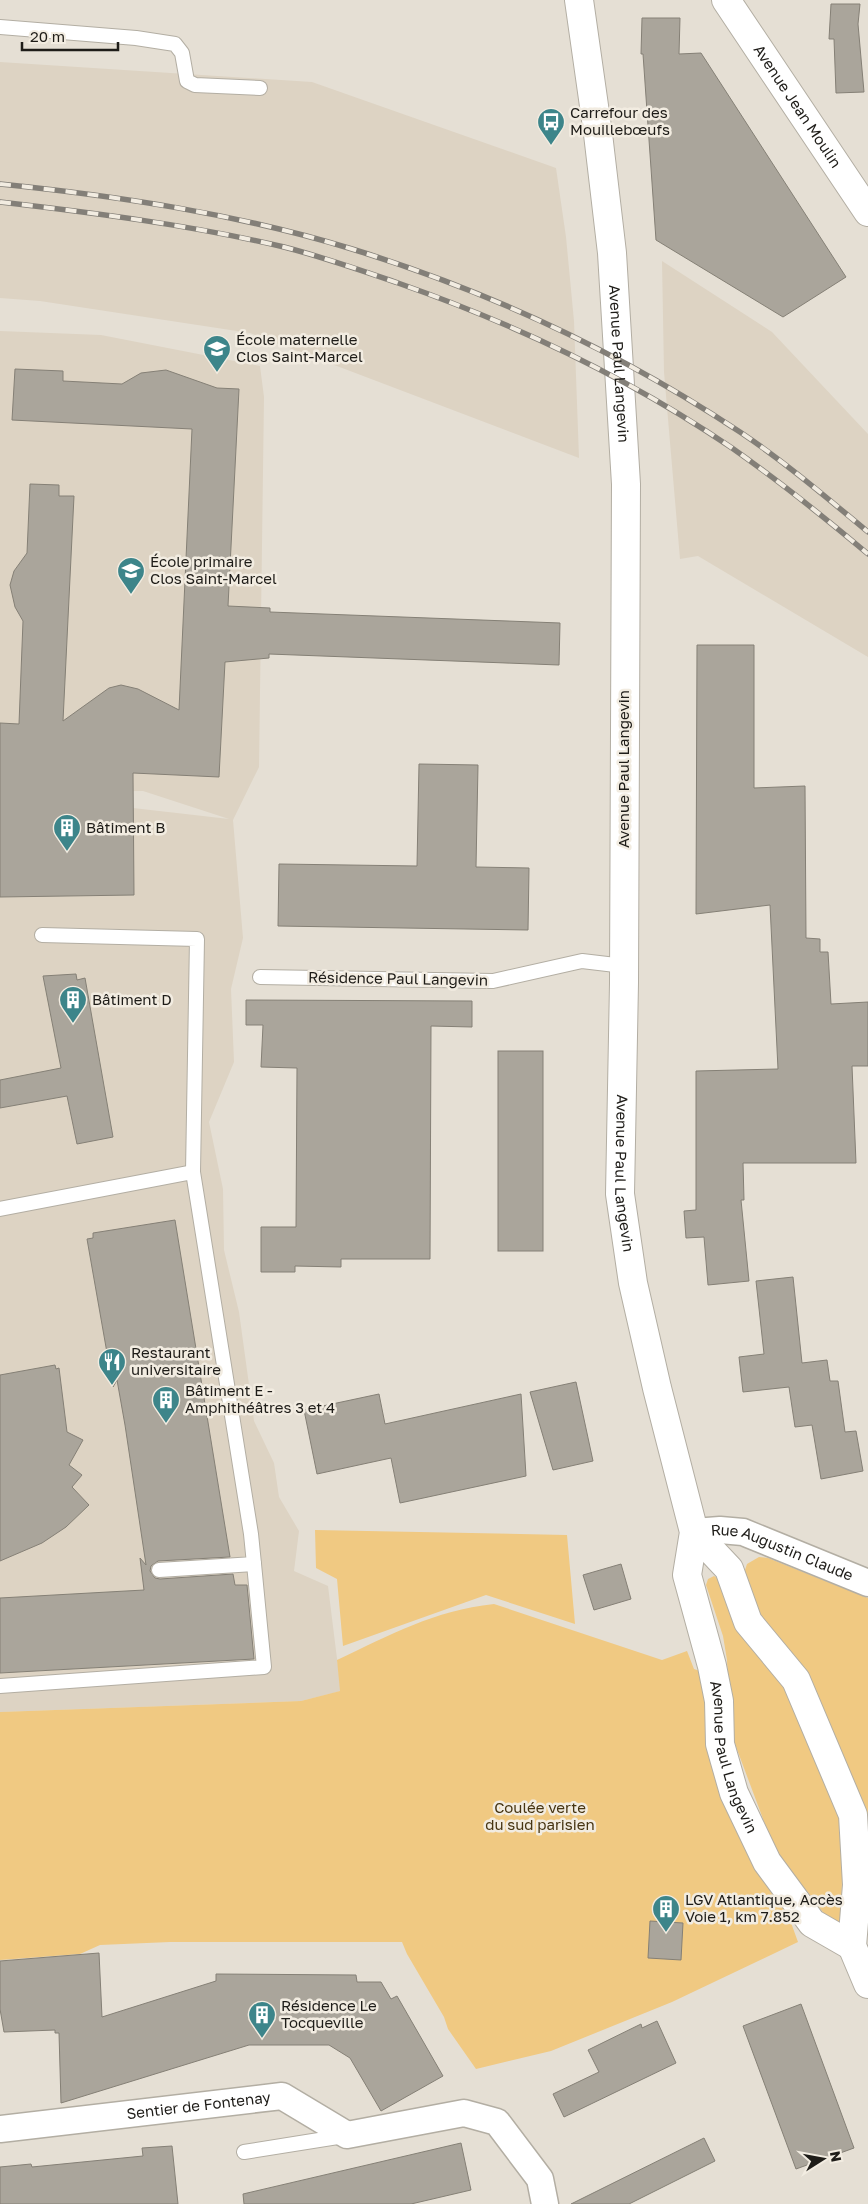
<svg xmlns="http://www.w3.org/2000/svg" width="868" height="2204" viewBox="0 0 868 2204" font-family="'Golos Text',sans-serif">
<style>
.built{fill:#ddd3c3}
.green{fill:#f0c982}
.building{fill:#aaa59b;stroke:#858076}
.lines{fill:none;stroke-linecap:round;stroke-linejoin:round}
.service-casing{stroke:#b3aea3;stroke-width:16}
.minor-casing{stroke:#b3aea3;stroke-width:29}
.secondary-casing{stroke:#b3aea3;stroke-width:30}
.service{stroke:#fff;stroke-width:14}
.minor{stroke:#fff;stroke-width:26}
.secondary{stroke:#fff;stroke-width:28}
.rail-casing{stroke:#837f78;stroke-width:5.5}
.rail{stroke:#f2ece1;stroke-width:4;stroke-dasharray:11;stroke-linecap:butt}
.labels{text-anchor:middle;stroke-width:5;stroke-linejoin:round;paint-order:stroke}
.street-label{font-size:15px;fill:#1e1c18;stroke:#f2ece1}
.poi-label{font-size:15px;fill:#1e1c18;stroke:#f2ece1;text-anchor:start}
.park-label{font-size:15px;fill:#463411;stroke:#f2ece1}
</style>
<rect width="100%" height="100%" fill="#e5dfd4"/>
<g class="built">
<path d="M 0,62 L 312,82 L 556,168 L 566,237 L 574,321 L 579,458 L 250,333 L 40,301 L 0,298 Z"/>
<path d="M 662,261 L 772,332 L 868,434 L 868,657 L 698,556 L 680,559 L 664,372 Z"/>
<path d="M 0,331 L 101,335 L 260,366 L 264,397 L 259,767 L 233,820 L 243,938 L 231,989 L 234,1062 L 209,1122 L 223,1189 L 224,1250 L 239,1312 L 254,1421 L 274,1463 L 279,1497 L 299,1531 L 294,1571 L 328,1586 L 341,1691 L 301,1701 L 0,1712 L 0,809 L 133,808 L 229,819 L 143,791 L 0,792 Z"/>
</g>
<g class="green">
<path d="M 315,1530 L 567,1535 L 575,1624 L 486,1595 L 343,1646 L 337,1579 L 316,1568 Z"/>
<path d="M 759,1557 L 768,1558 L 868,1598 L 868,1856 L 763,1625 L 744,1573 L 747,1564 Z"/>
<path d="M 714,1576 L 719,1579 L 794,1704 L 838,1804 L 843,1833 L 841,1924 L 830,1922 L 811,1896 L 784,1865 L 772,1843 L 735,1744 L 730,1727 L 727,1660 L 723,1636 L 706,1585 L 708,1579 Z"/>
<path d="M 494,1604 L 662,1660 L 687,1651 L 694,1669 L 700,1671 L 798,1942 L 672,2002 L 551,2051 L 476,2069 L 448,2029 L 444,2017 L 407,1954 L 402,1942 L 170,1942 L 100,1945 L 80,1954 L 0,1960 L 0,1712 L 301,1701 L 340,1691 L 337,1660 C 392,1634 433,1611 494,1604 Z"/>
</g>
<g class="building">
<path d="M 831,4 L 860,4 L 858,24 L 864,92 L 836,93 L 834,39 L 829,39 Z"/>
<path d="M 642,18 L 680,18 L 679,54 L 701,53 L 846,277 L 783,317 L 656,240 L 643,54 L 641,54 Z"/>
<path d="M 15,369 L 63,371 L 63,381 L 122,384 L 141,373 L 166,370 L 217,388 L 239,389 L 228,606 L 270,608 L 270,612 L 560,623 L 559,665 L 269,654 L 269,658 L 225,662 L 219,777 L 133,773 L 134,895 L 0,897 L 0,723 L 19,724 L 23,621 L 15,607 L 10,585 L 14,571 L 27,553 L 30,484 L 59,485 L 59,496 L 74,496 L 63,721 L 109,688 L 121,685 L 138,689 L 179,710 L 192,429 L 12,420 Z"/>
<path d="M 697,645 L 754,645 L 754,788 L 805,786 L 806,938 L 820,939 L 820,952 L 828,952 L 831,1004 L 868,1002 L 868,1066 L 852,1066 L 856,1163 L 743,1163 L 744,1200 L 741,1200 L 749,1281 L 708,1285 L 704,1237 L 686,1238 L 684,1211 L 696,1210 L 696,1071 L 778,1069 L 770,905 L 696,914 Z"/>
<path d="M 419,764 L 478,765 L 476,867 L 529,868 L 528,930 L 278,926 L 279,864 L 417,866 Z"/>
<path d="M 76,974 L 77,980 L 85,978 L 113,1137 L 77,1144 L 67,1096 L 0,1108 L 0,1080 L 61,1068 L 43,976 Z"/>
<path d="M 246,1000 L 472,1001 L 472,1027 L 431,1026 L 430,1259 L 341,1259 L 341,1267 L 295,1266 L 295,1272 L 261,1272 L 261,1227 L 296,1227 L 297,1068 L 261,1067 L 263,1025 L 246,1025 Z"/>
<rect x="498" y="1051" width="45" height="200"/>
<path d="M 175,1220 L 230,1557 L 158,1561 L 151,1566 L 150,1571 L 155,1578 L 160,1579 L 233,1574 L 235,1585 L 247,1585 L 254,1659 L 0,1673 L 0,1598 L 144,1590 L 140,1558 L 146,1565 L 125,1425 L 117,1380 L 113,1387 L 87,1239 L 93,1238 L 93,1233 Z"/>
<path d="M 793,1277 L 802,1363 L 827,1360 L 830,1381 L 838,1381 L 845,1432 L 856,1431 L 863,1471 L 821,1479 L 812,1425 L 795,1427 L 789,1387 L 743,1392 L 739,1357 L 764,1354 L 756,1281 Z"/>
<path d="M 55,1365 L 56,1369 L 59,1368 L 67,1432 L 83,1440 L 69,1465 L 82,1475 L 72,1487 L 89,1505 L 66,1527 L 42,1543 L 0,1561 L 0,1375 Z"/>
<path d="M 576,1382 L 593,1461 L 553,1470 L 530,1392 Z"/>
<path d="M 379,1394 L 385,1424 L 521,1394 L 526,1476 L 400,1503 L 391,1458 L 317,1474 L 304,1410 Z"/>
<path d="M 621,1564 L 631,1599 L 594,1610 L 583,1575 Z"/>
<path d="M 650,1921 L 683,1923 L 681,1960 L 648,1958 Z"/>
<path d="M 99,1953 L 102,2017 L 216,1981 L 216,1974 L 356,1975 L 357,1982 L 381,1982 L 391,1999 L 397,1996 L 443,2076 L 381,2111 L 350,2058 L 329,2045 L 249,2045 L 61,2103 L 59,2033 L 55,2033 L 55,2030 L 4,2032 L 0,2009 L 0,1961 Z"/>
<path d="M 801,2004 L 854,2148 L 796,2169 L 743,2026 Z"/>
<path d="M 657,2021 L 676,2063 L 564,2117 L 553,2094 L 599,2072 L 588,2050 L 641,2024 L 642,2028 Z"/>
<path d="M 704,2138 L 715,2161 L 629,2204 L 571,2204 Z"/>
<path d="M 461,2143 L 471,2190 L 411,2204 L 244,2204 L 243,2194 Z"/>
<path d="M 172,2146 L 178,2204 L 0,2204 L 0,2167 L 31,2164 L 32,2167 L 143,2156 L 142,2148 Z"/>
</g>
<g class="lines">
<defs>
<g id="service">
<path d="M 0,27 L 136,38 L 175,44 L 182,53 L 187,81 L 195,85 L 260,88"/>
<path d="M 42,935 L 197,939 L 193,1172"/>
<path d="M 260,977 L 493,981 L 582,961 L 624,966"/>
<path d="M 0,1209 L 193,1172 L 251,1534 L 254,1564 L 159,1570"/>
<path d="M 0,1686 L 264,1667 L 254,1564"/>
<path d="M 244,2152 L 344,2136"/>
</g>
<g id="minor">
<path id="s1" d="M 694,1532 L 720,1530 L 743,1532 L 868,1583"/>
<path id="s2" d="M 0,2129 L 282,2096 L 347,2135 L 464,2113 L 497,2122 L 540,2179 L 545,2204"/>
</g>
<g id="secondary">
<path id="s3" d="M 579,0 L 598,134 L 612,253 L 626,484 L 624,983 L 620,1194 L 633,1283 L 657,1388 L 694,1532 L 687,1575 L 712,1666 L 719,1701 L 720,1744 L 734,1793 L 767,1862 L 812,1923 L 852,1946"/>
<path id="s4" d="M 726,0 L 868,212"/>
<path d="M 694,1532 L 729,1569 L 748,1622 L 796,1680 L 853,1815 L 857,1885 L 852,1946 L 868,1984"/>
</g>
</defs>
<use href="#service" class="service-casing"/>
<use href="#minor" class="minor-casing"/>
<use href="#secondary" class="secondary-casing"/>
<use href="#service" class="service"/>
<use href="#minor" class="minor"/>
<use href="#secondary" class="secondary"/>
<defs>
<g id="rail">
<path d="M 0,184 C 118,196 238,214 352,249 C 488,291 621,353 740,432 C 785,462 826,497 868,532"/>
<path d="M 0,202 C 95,213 191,225 284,247 C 323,257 360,270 398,283 C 515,324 629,378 732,448 C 779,481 824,517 868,554"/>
</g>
</defs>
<use href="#rail" class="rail-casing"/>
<use href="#rail" class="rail"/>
</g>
<defs>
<symbol id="bus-pin" viewBox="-11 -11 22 30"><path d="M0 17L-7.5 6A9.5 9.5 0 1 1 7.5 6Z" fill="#3d858a" stroke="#f2ece1"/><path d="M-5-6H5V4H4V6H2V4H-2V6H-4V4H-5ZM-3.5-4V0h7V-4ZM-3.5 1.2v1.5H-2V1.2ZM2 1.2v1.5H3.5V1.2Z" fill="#fff"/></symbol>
<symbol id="school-pin" viewBox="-11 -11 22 30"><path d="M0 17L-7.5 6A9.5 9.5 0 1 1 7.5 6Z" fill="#3d858a" stroke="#f2ece1"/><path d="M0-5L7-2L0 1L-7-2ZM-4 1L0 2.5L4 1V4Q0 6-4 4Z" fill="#fff"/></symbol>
<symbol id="building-pin" viewBox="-11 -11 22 30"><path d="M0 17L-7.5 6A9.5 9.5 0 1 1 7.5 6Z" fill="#3d858a" stroke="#f2ece1"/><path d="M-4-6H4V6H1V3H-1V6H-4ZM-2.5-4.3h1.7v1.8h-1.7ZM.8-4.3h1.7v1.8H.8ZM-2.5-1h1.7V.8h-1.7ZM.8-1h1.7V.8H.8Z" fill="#fff"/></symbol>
<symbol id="restaurant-pin" viewBox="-11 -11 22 30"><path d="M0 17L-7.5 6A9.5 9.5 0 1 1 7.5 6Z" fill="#3d858a" stroke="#f2ece1"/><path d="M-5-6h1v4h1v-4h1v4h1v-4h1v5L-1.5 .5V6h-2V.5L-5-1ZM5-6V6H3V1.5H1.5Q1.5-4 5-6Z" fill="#fff"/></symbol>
</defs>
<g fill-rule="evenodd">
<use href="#bus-pin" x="535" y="106" width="32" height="43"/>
<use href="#school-pin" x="201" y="333" width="32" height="43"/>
<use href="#school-pin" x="115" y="555" width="32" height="43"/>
<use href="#building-pin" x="51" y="812" width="32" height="43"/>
<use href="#building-pin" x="57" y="984" width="32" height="43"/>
<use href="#restaurant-pin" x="96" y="1346" width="32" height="43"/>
<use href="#building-pin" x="150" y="1384" width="32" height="43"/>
<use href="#building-pin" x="650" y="1893" width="32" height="43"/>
<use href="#building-pin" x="246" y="1999" width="32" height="43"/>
</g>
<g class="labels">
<g class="street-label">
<text dy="5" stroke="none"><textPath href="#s4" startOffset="128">Avenue Jean Moulin</textPath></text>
<text dy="5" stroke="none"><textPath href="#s3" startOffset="366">Avenue Paul Langevin</textPath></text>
<text transform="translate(624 769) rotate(-90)" y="5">Avenue Paul Langevin</text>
<text transform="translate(398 979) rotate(1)" y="5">Résidence Paul Langevin</text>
<text dy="5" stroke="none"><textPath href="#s3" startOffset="1176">Avenue Paul Langevin</textPath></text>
<text dy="5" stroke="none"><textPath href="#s1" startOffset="92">Rue Augustin Claude</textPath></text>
<text dy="5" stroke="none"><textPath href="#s3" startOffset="1775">Avenue Paul Langevin</textPath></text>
<text dy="5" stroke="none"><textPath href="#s2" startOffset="200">Sentier de Fontenay</textPath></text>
</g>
<g class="poi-label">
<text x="570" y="118">Carrefour des<tspan x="570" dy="17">Mouillebœufs</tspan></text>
<text x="236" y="345">École maternelle<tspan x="236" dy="17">Clos Saint-Marcel</tspan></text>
<text x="150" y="567">École primaire<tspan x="150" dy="17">Clos Saint-Marcel</tspan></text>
<text x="86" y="833">Bâtiment B</text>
<text x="92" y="1005">Bâtiment D</text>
<text x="131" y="1358">Restaurant<tspan x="131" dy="17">universitaire</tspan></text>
<text x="185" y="1396">Bâtiment E -<tspan x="185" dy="17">Amphithéâtres 3 et 4</tspan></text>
<text x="685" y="1905">LGV Atlantique, Accès<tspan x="685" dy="17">Voie 1, km 7.852</tspan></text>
<text x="281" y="2011">Résidence Le<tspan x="281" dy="17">Tocqueville</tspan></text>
</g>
<g class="park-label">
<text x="540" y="1813">Coulée verte<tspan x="540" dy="17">du sud parisien</tspan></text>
</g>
</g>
<g transform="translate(823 2159) rotate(79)" stroke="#f2ece1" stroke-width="4" paint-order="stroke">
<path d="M0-4L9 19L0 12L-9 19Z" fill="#1e1c18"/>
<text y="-8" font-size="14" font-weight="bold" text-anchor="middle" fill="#1e1c18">N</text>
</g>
<path d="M22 42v8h96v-8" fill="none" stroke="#1e1c18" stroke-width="2.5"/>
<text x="30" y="42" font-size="15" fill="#1e1c18" stroke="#f2ece1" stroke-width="4" paint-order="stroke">20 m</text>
</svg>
